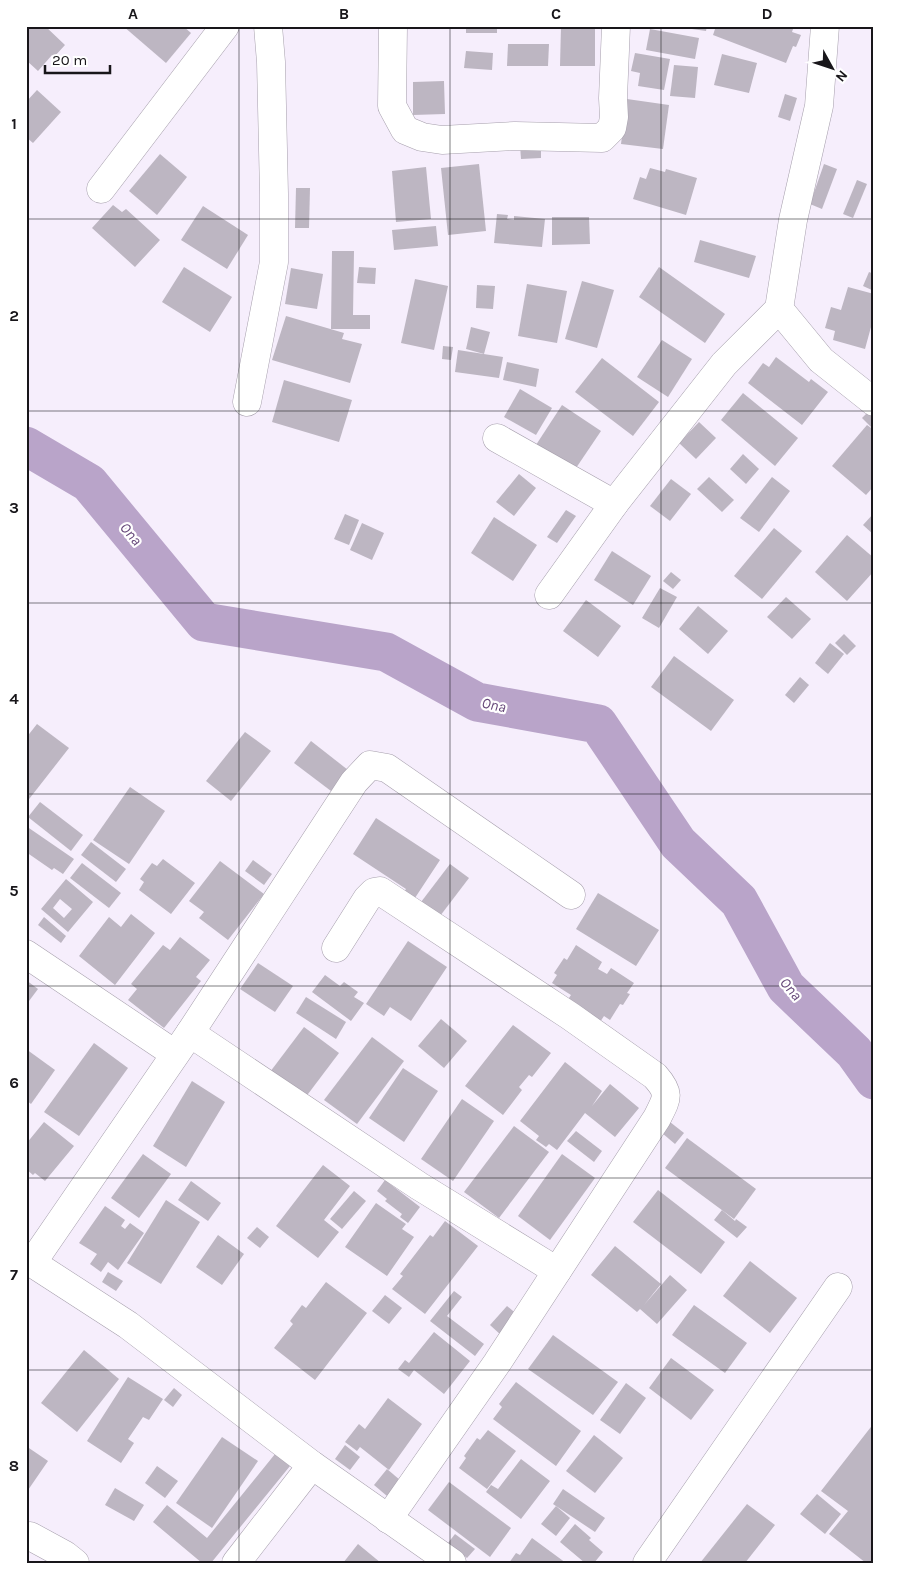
<svg xmlns="http://www.w3.org/2000/svg" width="900" height="1589" viewBox="0 0 900 1589" font-family="Karla,sans-serif">
<style>
.lines{fill:none;stroke-linecap:round;stroke-linejoin:round}
.river{stroke:#b9a4c9;stroke-width:39}
.building{fill:#bdb6c2;fill-rule:evenodd}
.minor-casing{stroke:#a69fac;stroke-width:29}
.minor{stroke:#fff;stroke-width:28}
.grid{fill:none;stroke:#18161a;stroke-width:1;stroke-opacity:0.55}
.labels{text-anchor:middle;stroke-width:4.5;stroke-linejoin:round;paint-order:stroke}
.water-label{font-size:15px;font-style:italic;fill:#644678;stroke:#fff}
.neatline{fill:none;stroke:#18161a;stroke-width:2}
.grid-label{font-size:16px;text-anchor:middle;font-weight:bold;fill:#18161a}
</style>
<rect width="100%" height="100%" fill="#f6eefc"/>
<g class="lines">
<path class="river" d="M 26,446 L 89,483 L 204,622 L 386,652 L 477,702 L 598,724 L 678,843 L 739,901 L 786,987 L 854,1052 L 874,1080"/>
</g>
<g class="building">
<path d="M 26,26 L 45,26 L 65,45 L 54,57 L 52,55 L 38,71 L 26,60 Z"/>
<path d="M 123,26 L 183,26 L 191,33 L 166,63 Z"/>
<rect x="466" y="26" width="31" height="7"/>
<path d="M 561,26 L 595,26 L 595,66 L 560,66 Z"/>
<path d="M 685,26 L 707,26 L 706,31 L 685,28 Z"/>
<path d="M 716,26 L 794,26 L 792,32 L 801,35 L 796,47 L 793,46 L 786,63 L 713,35 Z"/>
<path d="M 650,29 L 699,38 L 695,59 L 646,50 Z"/>
<path d="M 508,44 L 549,44 L 548,66 L 507,66 Z"/>
<path d="M 466,51 L 493,53 L 492,70 L 464,68 Z"/>
<path d="M 635,53 L 670,59 L 664,90 L 638,86 L 640,73 L 631,71 Z"/>
<path d="M 722,54 L 757,63 L 749,93 L 714,85 Z"/>
<path d="M 674,65 L 698,67 L 695,98 L 670,96 Z"/>
<path d="M 444,81 L 445,114 L 413,115 L 413,82 Z"/>
<path d="M 37,90 L 61,112 L 33,143 L 26,137 L 26,102 Z"/>
<path d="M 785,94 L 797,98 L 790,121 L 778,117 Z"/>
<path d="M 627,99 L 669,105 L 663,149 L 621,144 Z"/>
<path d="M 520,145 L 541,145 L 541,158 L 521,159 Z"/>
<path d="M 160,154 L 187,177 L 157,215 L 129,191 Z"/>
<path d="M 479,164 L 486,231 L 448,235 L 441,168 Z"/>
<path d="M 824,164 L 837,169 L 822,209 L 810,204 Z"/>
<path d="M 426,167 L 431,219 L 396,222 L 392,171 Z"/>
<path d="M 650,168 L 665,172 L 666,169 L 697,178 L 686,215 L 633,199 L 640,177 L 646,179 Z"/>
<path d="M 857,180 L 867,184 L 853,218 L 843,214 Z"/>
<path d="M 296,188 L 310,188 L 309,228 L 295,228 Z"/>
<path d="M 113,205 L 122,212 L 126,209 L 160,240 L 135,267 L 92,228 Z"/>
<path d="M 203,206 L 248,235 L 227,269 L 181,240 Z"/>
<path d="M 497,214 L 508,215 L 507,219 L 514,220 L 514,216 L 545,219 L 542,247 L 494,243 Z"/>
<path d="M 552,217 L 589,217 L 590,244 L 552,245 Z"/>
<path d="M 436,226 L 438,246 L 394,250 L 392,230 Z"/>
<path d="M 700,240 L 756,256 L 749,278 L 694,262 Z"/>
<path d="M 332,251 L 354,251 L 353,315 L 370,315 L 370,329 L 331,329 Z"/>
<path d="M 184,267 L 232,297 L 210,332 L 162,302 Z"/>
<path d="M 359,267 L 376,268 L 375,284 L 357,283 Z"/>
<path d="M 659,267 L 725,314 L 705,343 L 639,297 Z"/>
<path d="M 291,268 L 323,274 L 317,309 L 285,304 Z"/>
<path d="M 869,272 L 874,274 L 874,291 L 863,286 Z"/>
<path d="M 415,279 L 448,286 L 434,350 L 401,343 Z"/>
<path d="M 582,281 L 614,290 L 597,348 L 565,339 Z"/>
<path d="M 527,284 L 567,291 L 557,343 L 518,336 Z"/>
<path d="M 477,285 L 495,286 L 493,309 L 476,308 Z"/>
<path d="M 848,287 L 874,294 L 874,316 L 865,349 L 833,340 L 835,331 L 825,328 L 831,307 L 841,310 Z"/>
<path d="M 286,316 L 344,333 L 342,339 L 362,344 L 350,383 L 272,360 Z"/>
<path d="M 471,327 L 490,332 L 484,354 L 466,349 Z"/>
<path d="M 662,340 L 692,359 L 668,397 L 637,377 Z"/>
<path d="M 443,346 L 453,347 L 451,360 L 442,359 Z"/>
<path d="M 458,350 L 503,357 L 499,378 L 455,372 Z"/>
<path d="M 776,357 L 809,382 L 811,379 L 828,392 L 802,425 L 748,383 L 763,363 L 769,367 Z"/>
<path d="M 602,358 L 659,402 L 633,436 L 575,392 Z"/>
<path d="M 507,362 L 539,369 L 536,387 L 503,380 Z"/>
<path d="M 284,380 L 352,400 L 339,442 L 272,422 Z"/>
<path d="M 520,389 L 552,408 L 536,435 L 504,417 Z"/>
<path d="M 743,393 L 798,438 L 775,466 L 721,420 Z"/>
<path d="M 562,405 L 601,431 L 572,474 L 534,448 Z"/>
<path d="M 871,409 L 874,412 L 872,428 L 862,418 Z"/>
<path d="M 699,422 L 716,438 L 696,459 L 679,443 Z"/>
<path d="M 867,425 L 874,430 L 874,486 L 866,495 L 832,466 Z"/>
<path d="M 743,454 L 759,469 L 746,484 L 730,469 Z"/>
<path d="M 519,474 L 536,488 L 514,516 L 496,502 Z"/>
<path d="M 709,477 L 734,500 L 722,512 L 697,489 Z"/>
<path d="M 772,477 L 790,491 L 759,532 L 740,518 Z"/>
<path d="M 671,479 L 691,494 L 670,521 L 650,506 Z"/>
<path d="M 566,510 L 576,516 L 557,543 L 547,537 Z"/>
<path d="M 874,513 L 874,535 L 863,525 Z"/>
<path d="M 345,514 L 359,520 L 349,545 L 334,539 Z"/>
<path d="M 494,517 L 537,545 L 513,581 L 471,553 Z"/>
<path d="M 362,523 L 384,533 L 372,560 L 350,550 Z"/>
<path d="M 774,528 L 802,551 L 762,599 L 734,576 Z"/>
<path d="M 847,535 L 874,558 L 874,571 L 847,601 L 815,572 Z"/>
<path d="M 612,551 L 651,576 L 633,605 L 594,580 Z"/>
<path d="M 671,572 L 681,580 L 673,589 L 663,581 Z"/>
<path d="M 660,588 L 677,597 L 659,628 L 642,618 Z"/>
<path d="M 786,597 L 811,619 L 792,639 L 767,617 Z"/>
<path d="M 586,600 L 621,626 L 598,657 L 563,631 Z"/>
<path d="M 698,606 L 728,631 L 708,654 L 679,629 Z"/>
<path d="M 844,634 L 856,646 L 847,655 L 835,643 Z"/>
<path d="M 830,643 L 844,654 L 828,674 L 815,663 Z"/>
<path d="M 674,656 L 734,700 L 711,731 L 651,687 Z"/>
<path d="M 800,677 L 809,685 L 794,703 L 785,695 Z"/>
<path d="M 37,724 L 69,748 L 26,803 L 26,738 Z"/>
<path d="M 245,732 L 271,751 L 231,801 L 206,781 Z"/>
<path d="M 311,741 L 348,770 L 331,791 L 294,763 Z"/>
<path d="M 130,787 L 165,811 L 129,864 L 93,840 Z"/>
<path d="M 40,802 L 83,835 L 71,851 L 28,817 Z"/>
<path d="M 376,818 L 440,860 L 409,907 L 398,901 L 406,889 L 353,854 Z"/>
<path d="M 26,826 L 74,859 L 63,874 L 54,868 L 52,870 L 26,852 Z"/>
<path d="M 91,842 L 126,869 L 116,882 L 81,855 Z"/>
<path d="M 163,859 L 195,883 L 171,914 L 139,890 L 144,882 L 140,879 L 152,863 L 157,866 Z"/>
<path d="M 253,860 L 272,874 L 264,885 L 245,871 Z"/>
<path d="M 220,861 L 264,894 L 228,940 L 199,918 L 204,912 L 189,901 Z"/>
<path d="M 82,863 L 121,893 L 109,908 L 70,878 Z"/>
<path d="M 450,864 L 469,878 L 437,920 L 418,906 Z"/>
<path d="M 66,879 L 93,902 L 68,932 L 41,909 ZM 60,899 L 72,909 L 64,918 L 53,908 Z"/>
<path d="M 598,893 L 659,930 L 636,966 L 576,929 Z"/>
<path d="M 131,914 L 155,933 L 115,985 L 79,956 L 109,917 L 121,927 Z"/>
<path d="M 44,917 L 66,936 L 61,943 L 38,925 Z"/>
<path d="M 180,937 L 210,960 L 196,977 L 201,981 L 164,1028 L 128,1000 L 137,989 L 131,984 L 163,945 L 170,950 Z"/>
<path d="M 408,941 L 447,967 L 411,1021 L 390,1007 L 384,1016 L 366,1004 Z"/>
<path d="M 576,945 L 602,962 L 598,969 L 607,974 L 611,968 L 634,983 L 627,993 L 630,994 L 623,1005 L 620,1004 L 610,1020 L 604,1016 L 600,1022 L 567,1001 L 571,995 L 552,983 L 557,975 L 554,973 L 564,958 L 567,960 Z"/>
<path d="M 258,963 L 293,986 L 275,1012 L 240,989 Z"/>
<path d="M 325,975 L 340,986 L 344,982 L 358,992 L 354,997 L 364,1003 L 351,1021 L 312,992 Z"/>
<path d="M 26,980 L 38,989 L 26,1005 Z"/>
<path d="M 306,997 L 346,1022 L 336,1039 L 296,1013 Z"/>
<path d="M 441,1019 L 467,1041 L 444,1068 L 418,1046 Z"/>
<path d="M 513,1025 L 551,1053 L 532,1077 L 529,1075 L 519,1087 L 522,1090 L 503,1115 L 465,1086 Z"/>
<path d="M 304,1027 L 339,1053 L 305,1098 L 270,1072 Z"/>
<path d="M 372,1037 L 404,1061 L 357,1124 L 324,1100 Z"/>
<path d="M 94,1043 L 128,1068 L 79,1136 L 44,1112 Z"/>
<path d="M 26,1049 L 55,1070 L 31,1104 L 26,1100 Z"/>
<path d="M 565,1062 L 602,1091 L 592,1106 L 610,1084 L 639,1108 L 615,1137 L 585,1113 L 557,1150 L 549,1144 L 546,1147 L 536,1140 L 539,1136 L 520,1121 Z"/>
<path d="M 403,1068 L 438,1091 L 404,1142 L 369,1118 Z"/>
<path d="M 192,1081 L 225,1102 L 186,1167 L 153,1146 Z"/>
<path d="M 462,1099 L 494,1121 L 453,1181 L 421,1159 Z"/>
<path d="M 44,1122 L 74,1146 L 45,1181 L 35,1173 L 33,1175 L 26,1169 L 26,1144 Z"/>
<path d="M 670,1122 L 684,1133 L 675,1144 L 662,1133 Z"/>
<path d="M 514,1126 L 549,1152 L 499,1218 L 464,1192 Z"/>
<path d="M 576,1131 L 602,1151 L 594,1162 L 567,1141 Z"/>
<path d="M 687,1138 L 756,1189 L 734,1219 L 665,1168 Z"/>
<path d="M 143,1154 L 171,1174 L 139,1218 L 111,1198 Z"/>
<path d="M 562,1154 L 595,1178 L 550,1240 L 518,1216 Z"/>
<path d="M 323,1165 L 350,1186 L 324,1220 L 339,1232 L 318,1258 L 276,1226 Z"/>
<path d="M 385,1180 L 420,1207 L 408,1223 L 400,1217 L 402,1214 L 385,1201 L 387,1199 L 377,1191 Z"/>
<path d="M 191,1181 L 221,1203 L 208,1221 L 178,1200 Z"/>
<path d="M 658,1190 L 725,1242 L 701,1274 L 633,1222 Z"/>
<path d="M 354,1191 L 366,1201 L 342,1229 L 330,1219 Z"/>
<path d="M 166,1200 L 200,1222 L 161,1284 L 127,1263 Z"/>
<path d="M 376,1203 L 406,1224 L 402,1229 L 414,1237 L 387,1276 L 345,1247 Z"/>
<path d="M 105,1206 L 125,1220 L 121,1226 L 125,1229 L 130,1223 L 144,1233 L 118,1270 L 108,1262 L 101,1272 L 90,1264 L 97,1254 L 79,1243 Z"/>
<path d="M 722,1210 L 735,1221 L 736,1219 L 747,1227 L 737,1238 L 714,1220 Z"/>
<path d="M 445,1221 L 478,1246 L 425,1314 L 392,1289 L 403,1276 L 400,1274 L 430,1235 L 433,1237 Z"/>
<path d="M 257,1227 L 269,1237 L 260,1248 L 247,1238 Z"/>
<path d="M 218,1235 L 244,1254 L 222,1285 L 196,1267 Z"/>
<path d="M 615,1246 L 661,1284 L 644,1305 L 670,1275 L 687,1290 L 657,1324 L 640,1309 L 637,1312 L 591,1275 Z"/>
<path d="M 750,1261 L 797,1298 L 770,1333 L 723,1296 Z"/>
<path d="M 108,1272 L 123,1281 L 116,1291 L 102,1282 Z"/>
<path d="M 326,1282 L 367,1313 L 315,1380 L 274,1348 L 293,1324 L 290,1321 L 302,1305 L 306,1308 Z"/>
<path d="M 454,1291 L 462,1297 L 447,1316 L 484,1344 L 475,1356 L 430,1321 Z"/>
<path d="M 385,1295 L 402,1308 L 389,1324 L 372,1311 Z"/>
<path d="M 694,1305 L 747,1343 L 725,1373 L 672,1335 Z"/>
<path d="M 507,1306 L 519,1316 L 502,1336 L 490,1325 Z"/>
<path d="M 434,1332 L 470,1361 L 444,1394 L 414,1370 L 409,1377 L 398,1369 L 405,1360 L 409,1363 Z"/>
<path d="M 553,1335 L 618,1382 L 593,1415 L 528,1369 Z"/>
<path d="M 84,1350 L 119,1379 L 77,1432 L 41,1403 Z"/>
<path d="M 671,1358 L 714,1390 L 691,1420 L 649,1388 Z"/>
<path d="M 128,1377 L 163,1399 L 149,1420 L 143,1417 L 128,1439 L 134,1443 L 121,1463 L 87,1441 Z"/>
<path d="M 516,1382 L 581,1431 L 556,1466 L 493,1419 L 502,1407 L 499,1404 Z"/>
<path d="M 626,1383 L 646,1398 L 620,1434 L 600,1420 Z"/>
<path d="M 174,1388 L 182,1395 L 173,1407 L 164,1400 Z"/>
<path d="M 388,1398 L 422,1424 L 389,1470 L 360,1447 L 357,1451 L 345,1442 L 359,1424 L 365,1429 Z"/>
<path d="M 874,1423 L 874,1563 L 866,1563 L 829,1534 L 848,1511 L 821,1491 Z"/>
<path d="M 488,1430 L 516,1451 L 487,1489 L 459,1468 L 466,1458 L 464,1456 L 477,1438 L 480,1440 Z"/>
<path d="M 594,1435 L 623,1458 L 595,1493 L 566,1471 Z"/>
<path d="M 222,1437 L 258,1461 L 212,1528 L 176,1503 Z"/>
<path d="M 345,1445 L 360,1457 L 350,1470 L 335,1459 Z"/>
<path d="M 26,1446 L 48,1461 L 26,1493 Z"/>
<path d="M 275,1454 L 290,1466 L 211,1563 L 202,1563 L 153,1522 L 167,1505 L 207,1538 Z"/>
<path d="M 521,1459 L 550,1481 L 521,1519 L 486,1492 L 491,1485 L 498,1489 Z"/>
<path d="M 157,1466 L 178,1481 L 165,1498 L 145,1483 Z"/>
<path d="M 387,1469 L 400,1480 L 387,1496 L 374,1485 Z"/>
<path d="M 449,1482 L 511,1528 L 490,1557 L 428,1510 Z"/>
<path d="M 115,1488 L 144,1505 L 134,1521 L 105,1505 Z"/>
<path d="M 563,1489 L 605,1518 L 595,1532 L 553,1504 Z"/>
<path d="M 817,1494 L 841,1514 L 825,1534 L 800,1514 Z"/>
<path d="M 747,1504 L 775,1525 L 745,1563 L 700,1563 Z"/>
<path d="M 556,1506 L 570,1518 L 556,1536 L 541,1524 Z"/>
<path d="M 575,1524 L 591,1538 L 589,1540 L 603,1552 L 594,1563 L 585,1563 L 560,1542 Z"/>
<path d="M 455,1534 L 475,1549 L 467,1558 L 448,1543 Z"/>
<path d="M 532,1538 L 566,1563 L 509,1563 L 516,1553 L 520,1555 Z"/>
<path d="M 358,1544 L 381,1563 L 343,1563 Z"/>
</g>
<g class="lines">
<defs>
<g id="minor">
<path d="M 393,26 L 392,106 L 405,130 L 422,137 L 442,140 L 515,136 L 602,138 L 612,128 L 614,117 L 613,98 L 616,26"/>
<path d="M 101,189 L 225,26"/>
<path d="M 779,309 L 821,360 L 874,402"/>
<path d="M 247,402 L 274,262 L 274,194 L 271,62 L 268,26"/>
<path d="M 497,438 L 614,504 L 724,364 L 779,309 L 793,220 L 819,106 L 825,26"/>
<path d="M 549,595 L 614,504"/>
<path d="M 336,948 L 367,899 L 374,892 L 380,891 L 570,1016 L 655,1076 C 671,1094 667,1098 657,1118 L 497,1363 L 388,1519"/>
<path d="M 26,954 L 175,1054"/>
<path d="M 190,1033 L 354,782 L 370,765 L 387,768 L 571,895"/>
<path d="M 26,1259 L 128,1325 L 312,1465 L 452,1563"/>
<path d="M 32,1263 L 190,1033 L 419,1186 L 557,1271"/>
<path d="M 30,1536 L 65,1555 L 75,1563"/>
<path d="M 236,1563 L 312,1465"/>
<path d="M 647,1563 L 838,1287"/>
</g>
</defs>
<use href="#minor" class="minor-casing"/>
<use href="#minor" class="minor"/>
</g>
<path class="grid" d="M 239,26 L 239,1563M 450,26 L 450,1563M 661,26 L 661,1563M 26,219 L 874,219M 26,411 L 874,411M 26,603 L 874,603M 26,794 L 874,794M 26,986 L 874,986M 26,1178 L 874,1178M 26,1370 L 874,1370"/>
<g class="labels">
<g class="water-label">
<text transform="translate(131 534) rotate(50)" y="5">Ona</text>
<text transform="translate(494 705) rotate(12)" y="5">Ona</text>
<text transform="translate(791 989) rotate(50)" y="5">Ona</text>
</g>
</g>
<rect width="900" height="1589" fill="none" stroke="#ffffff" stroke-width="55"/>
<g transform="translate(832 68) rotate(130)" stroke="#ffffff" stroke-width="4" paint-order="stroke">
<path d="M0-4L9 19L0 12L-9 19Z" fill="#18161a"/>
<text y="-8" font-size="14" font-weight="bold" text-anchor="middle" fill="#18161a">N</text>
</g>
<path d="M45 65v8h65v-8" fill="none" stroke="#18161a" stroke-width="2.5"/>
<text x="52" y="65" font-size="15" fill="#18161a" stroke="#ffffff" stroke-width="4" paint-order="stroke">20 m</text>
<rect x="28" y="28" width="844" height="1534" class="neatline"/>
<g class="grid-label">
<text x="133" y="19">A</text>
<text x="344" y="19">B</text>
<text x="556" y="19">C</text>
<text x="767" y="19">D</text>
<text x="14" y="129">1</text>
<text x="14" y="321">2</text>
<text x="14" y="513">3</text>
<text x="14" y="704">4</text>
<text x="14" y="896">5</text>
<text x="14" y="1088">6</text>
<text x="14" y="1280">7</text>
<text x="14" y="1471">8</text>
</g>
</svg>
